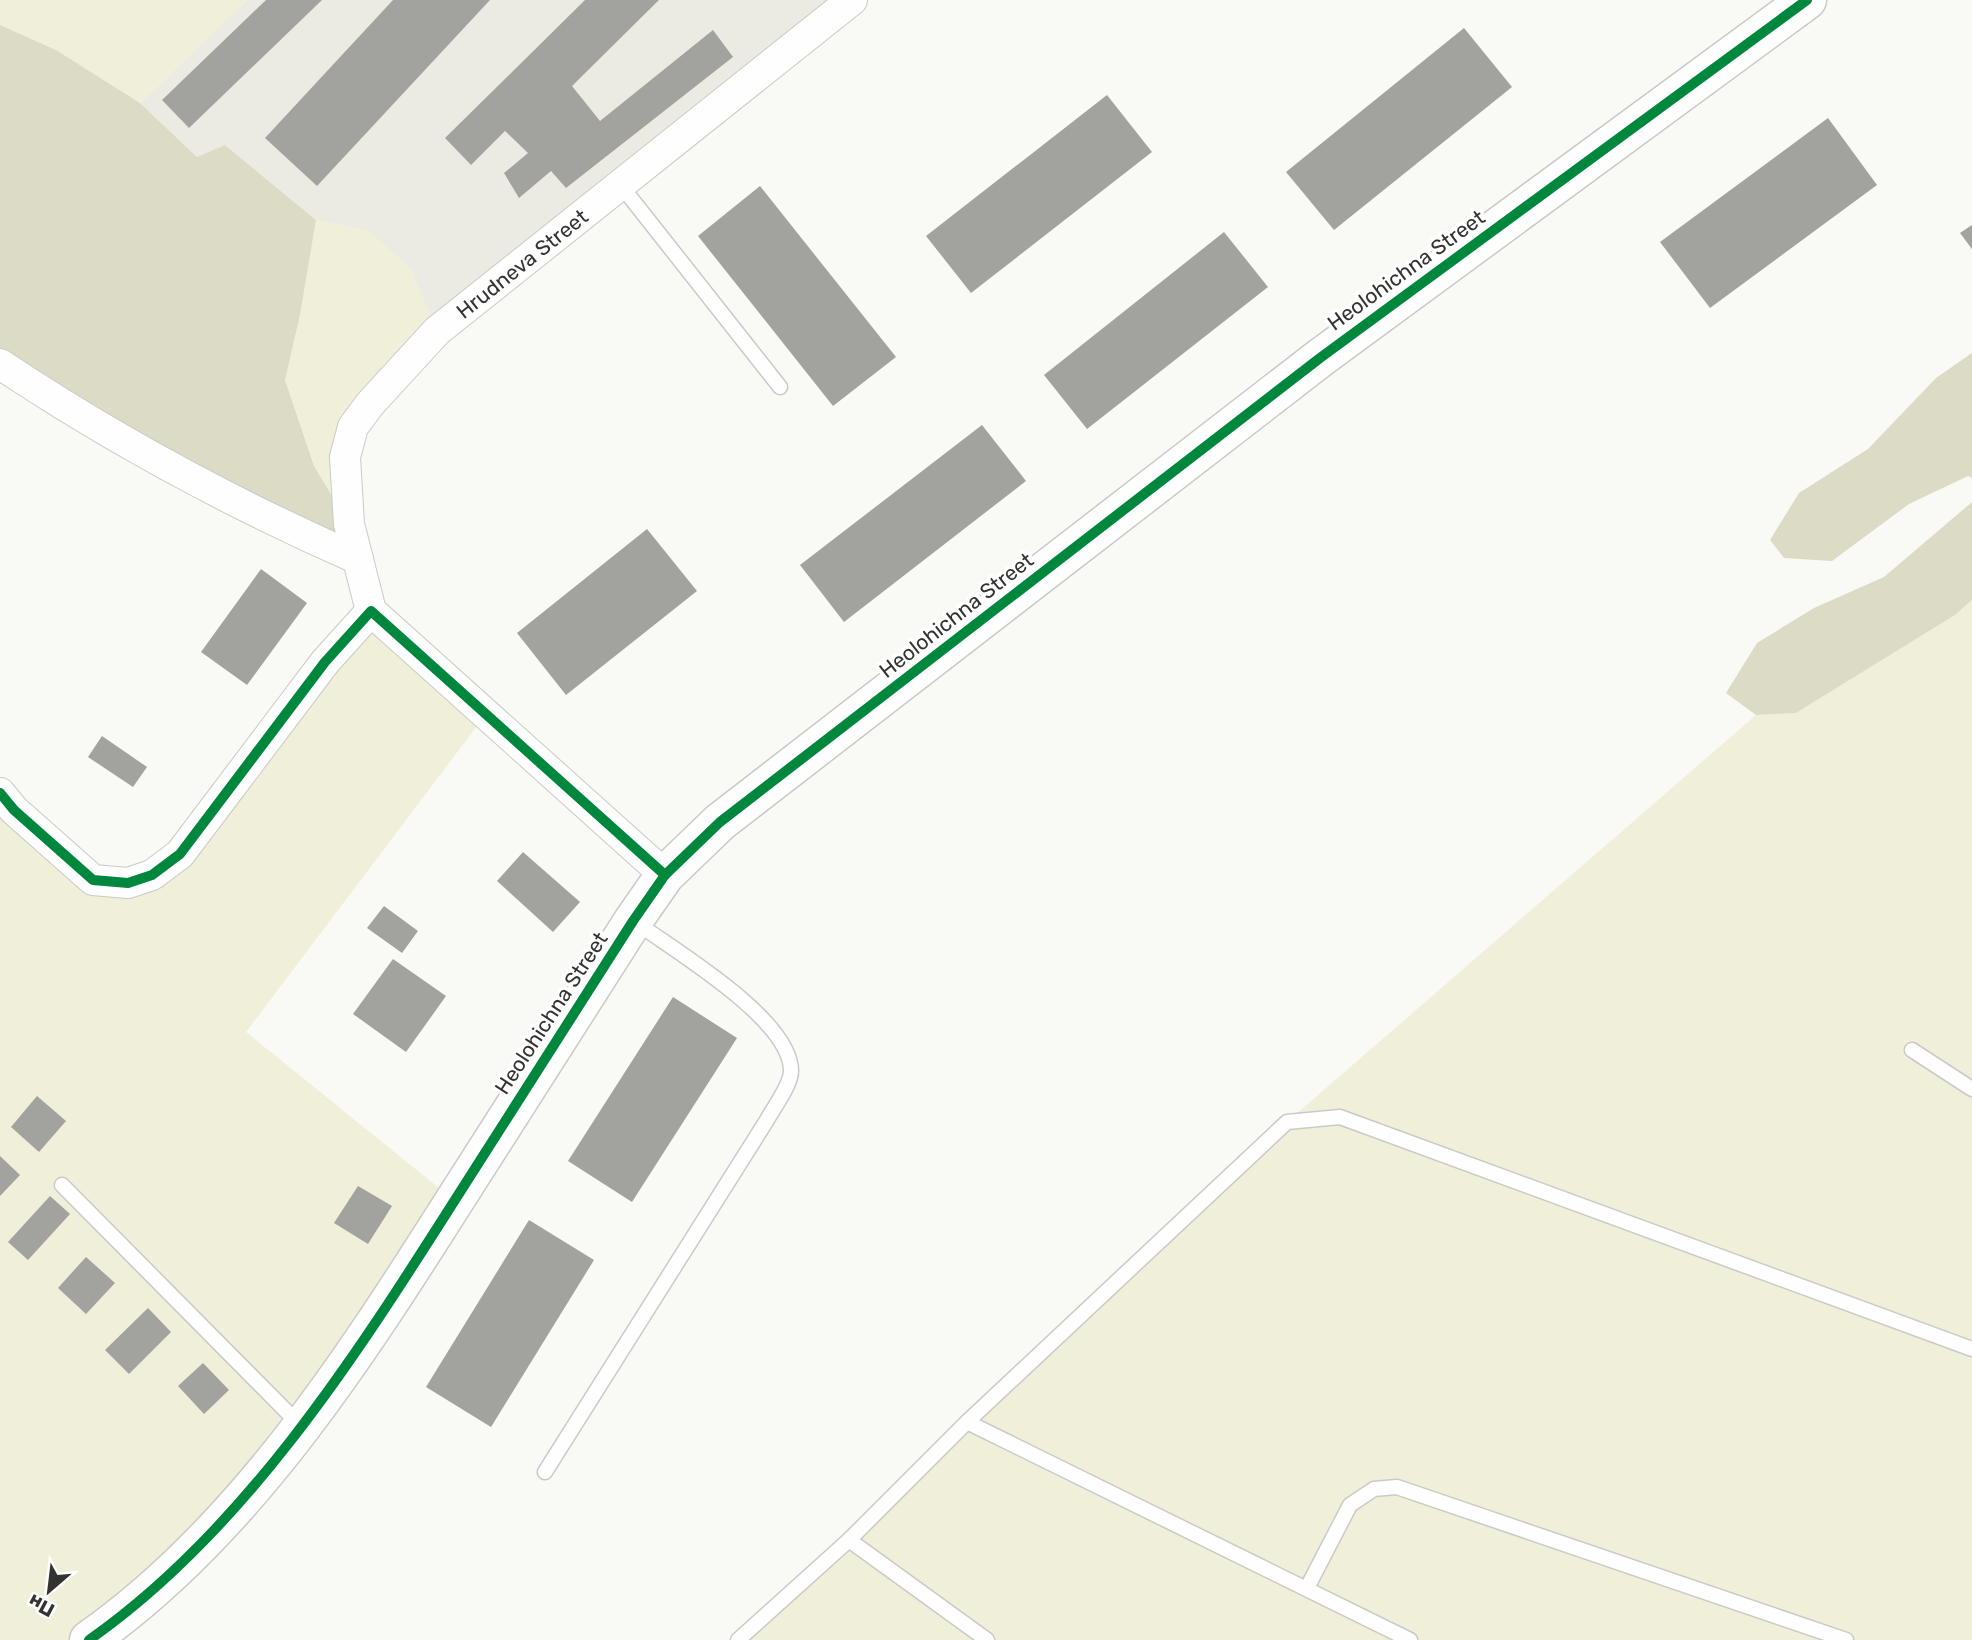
<svg xmlns="http://www.w3.org/2000/svg" width="1972" height="1640" viewBox="0 0 1972 1640" font-family="Rubik,sans-serif">
	<style>
		.built { fill: #ecebe3 }
		.green { fill: #f0efd9 }
		.forest { fill: #dcdbc5 }
		.building { fill: #a2a29f }
		.lines { fill: none; stroke-linecap: round; stroke-linejoin: round }
		.lane-casing { stroke: #cacac7; stroke-width: 17 }
		.street-casing { stroke: #cacac7; stroke-width: 32 }
		.secondary-casing { stroke: #cacac7; stroke-width: 41 }
		.lane { stroke: #fefefe; stroke-width: 14 }
		.street { stroke: #fefefe; stroke-width: 30 }
		.secondary { stroke: #fefefe; stroke-width: 38 }
		.cycleway-casing { stroke: #fff; stroke-width: 15 }
		.cycleway { stroke: #00873e; stroke-width: 10 }
		.labels { text-anchor: middle; dominant-baseline: central; stroke-width: 7; stroke-linejoin: round; paint-order: stroke }
		.street-label { font-size: 21px; fill: #333331; stroke: #fff }
	</style>
	<rect width="100%" height="100%" fill="#f9f9f5"/>
	<path class="built" d="M247 0H852L437 331 371 232 316 220 225 145 197 157 140 103Z"/>
	<g class="green">
		<path d="M0 0H247L140 103 56 50 0 25Z"/>
		<path d="M316 220 371 232 411 269 437 331 353 427 349 524 314 466 285 380 300 315Z"/>
		<path d="M1972 600V1640H738L1287 1122 1756 715 1796 713 1955 615Z"/>
		<path d="M371 611 486 714 246 1032 455 1201 300 1425 89 1640H0V793L93 880 152 875Z"/>
	</g>
	<g class="forest">
		<path d="M0 25 56 50 140 103 197 157 225 145 316 220 300 315 285 380 314 466 349 524 358 559 0 364Z"/>
		<path d="M1972 353V478L1968 476 1909 504 1832 561 1784 558 1770 540 1799 493 1868 449 1936 378Z"/>
		<path d="M1972 502V600L1955 615 1796 713 1756 715 1726 693 1757 643 1814 608 1884 577Z"/>
	</g>
	<g class="building">
		<path d="M266 0H322L189 128 162 100Z"/>
		<path d="M393 0H490L317 186 265 138Z"/>
		<path d="M585 0H659L572 86 600 121 713 30 733 57 566 188 551 171 519 198 504 173 528 153 505 131 471 165 445 138Z"/>
		<path d="M1464 28 1512 87 1334 230 1286 172Z"/>
		<path d="M1107 95 1152 152 971 293 926 236Z"/>
		<path d="M1828 118 1877 185 1710 308 1660 242Z"/>
		<path d="M760 186 896 357 833 406 698 236Z"/>
		<path d="M1972 225V249L1960 233Z"/>
		<path d="M1224 232 1268 287 1087 429 1044 375Z"/>
		<path d="M982 425 1026 481 844 622 800 565Z"/>
		<path d="M647 529 697 591 566 695 517 633Z"/>
		<path d="M261 569 307 603 247 685 201 652Z"/>
		<path d="M102 736 147 767 133 787 88 757Z"/>
		<path d="M523 852 580 902 553 932 497 881Z"/>
		<path d="M384 906 418 931 402 953 367 928Z"/>
		<path d="M393 959 446 996 406 1052 353 1014Z"/>
		<path d="M673 997 737 1038 632 1202 568 1161Z"/>
		<path d="M37 1096 66 1121 39 1152 11 1127Z"/>
		<path d="M0 1156 20 1175 0 1196Z"/>
		<path d="M358 1186 392 1206 368 1244 334 1223Z"/>
		<path d="M50 1196 70 1214 28 1260 8 1242Z"/>
		<path d="M529 1220 594 1260 491 1427 426 1387Z"/>
		<path d="M86 1257 115 1283 86 1314 58 1288Z"/>
		<path d="M148 1308 171 1332 129 1374 105 1350Z"/>
		<path d="M203 1363 229 1390 204 1414 178 1386Z"/>
	</g>
	<g class="lines">
		<g class="lane-casing">
			<g id="lane">
				<path d="M619 183 780 387"/>
				<path d="M1912 1050 1972 1089"/>
				<path d="M62 1185 299 1424"/>
				<path d="M967 1422 1287 1122 1340 1117 1972 1349"/>
				<path d="M545 1472 767 1120C774 1107 791 1085 791 1071 791 1019 675 951 634 921"/>
				<path d="M849 1540 987 1640"/>
				<path d="M1307 1588 1350 1505 1374 1489 1397 1487 1846 1640"/>
				<path d="M738 1640 849 1540 967 1422 1410 1640"/>
			</g>
		</g>
		<g class="street-casing">
			<g id="street">
				<path d="M0 364C114 440 233 504 358 559"/>
				<path id="s1" d="M371 611 349 524 345 457 353 427 370 404 437 331 852 0"/>
				<path d="M0 793 14 810 93 880 128 883 152 875 180 854 325 662 371 611 665 875"/>
			</g>
		</g>
		<g class="secondary-casing">
			<path id="secondary" d="M89 1640C243 1532 354 1359 453 1203 513 1109 573 1015 633 921L665 875 720 822 1320 358 1807 0"/>
		</g>
		<use href="#lane" class="lane"/>
		<use href="#street" class="street"/>
		<use href="#secondary" class="secondary"/>
		<g class="cycleway-casing">
			<g id="cycleway">
				<path d="M0 793 14 810 93 880 128 883 152 875 180 854 325 662 371 611 665 875"/>
				<path d="M89 1640C243 1532 354 1359 453 1203 513 1109 573 1015 633 921L665 875 720 822 1320 358 1807 0"/>
			</g>
		</g>
		<use href="#cycleway" class="cycleway"/>
	</g>
	<g class="labels">
		<g class="street-label">
			<text stroke="none"><textPath href="#s1" startOffset="424">Hrudneva Street</textPath></text>
			<text transform="translate(1406 270) rotate(-36)">Heolohichna Street</text>
			<text transform="translate(956 615) rotate(-38)">Heolohichna Street</text>
			<text transform="translate(551 1013) rotate(-57)">Heolohichna Street</text>
		</g>
	</g>
	<g transform="translate(49 1591) rotate(208)" stroke="#ffffff" stroke-width="5" paint-order="stroke">
	<path d="M0-5L12 26L0 18L-12 26Z" fill="#333331"/>
	<text y="-10" font-size="19" font-weight="bold" text-anchor="middle" fill="#333331">Пн</text>
	</g>
</svg>
